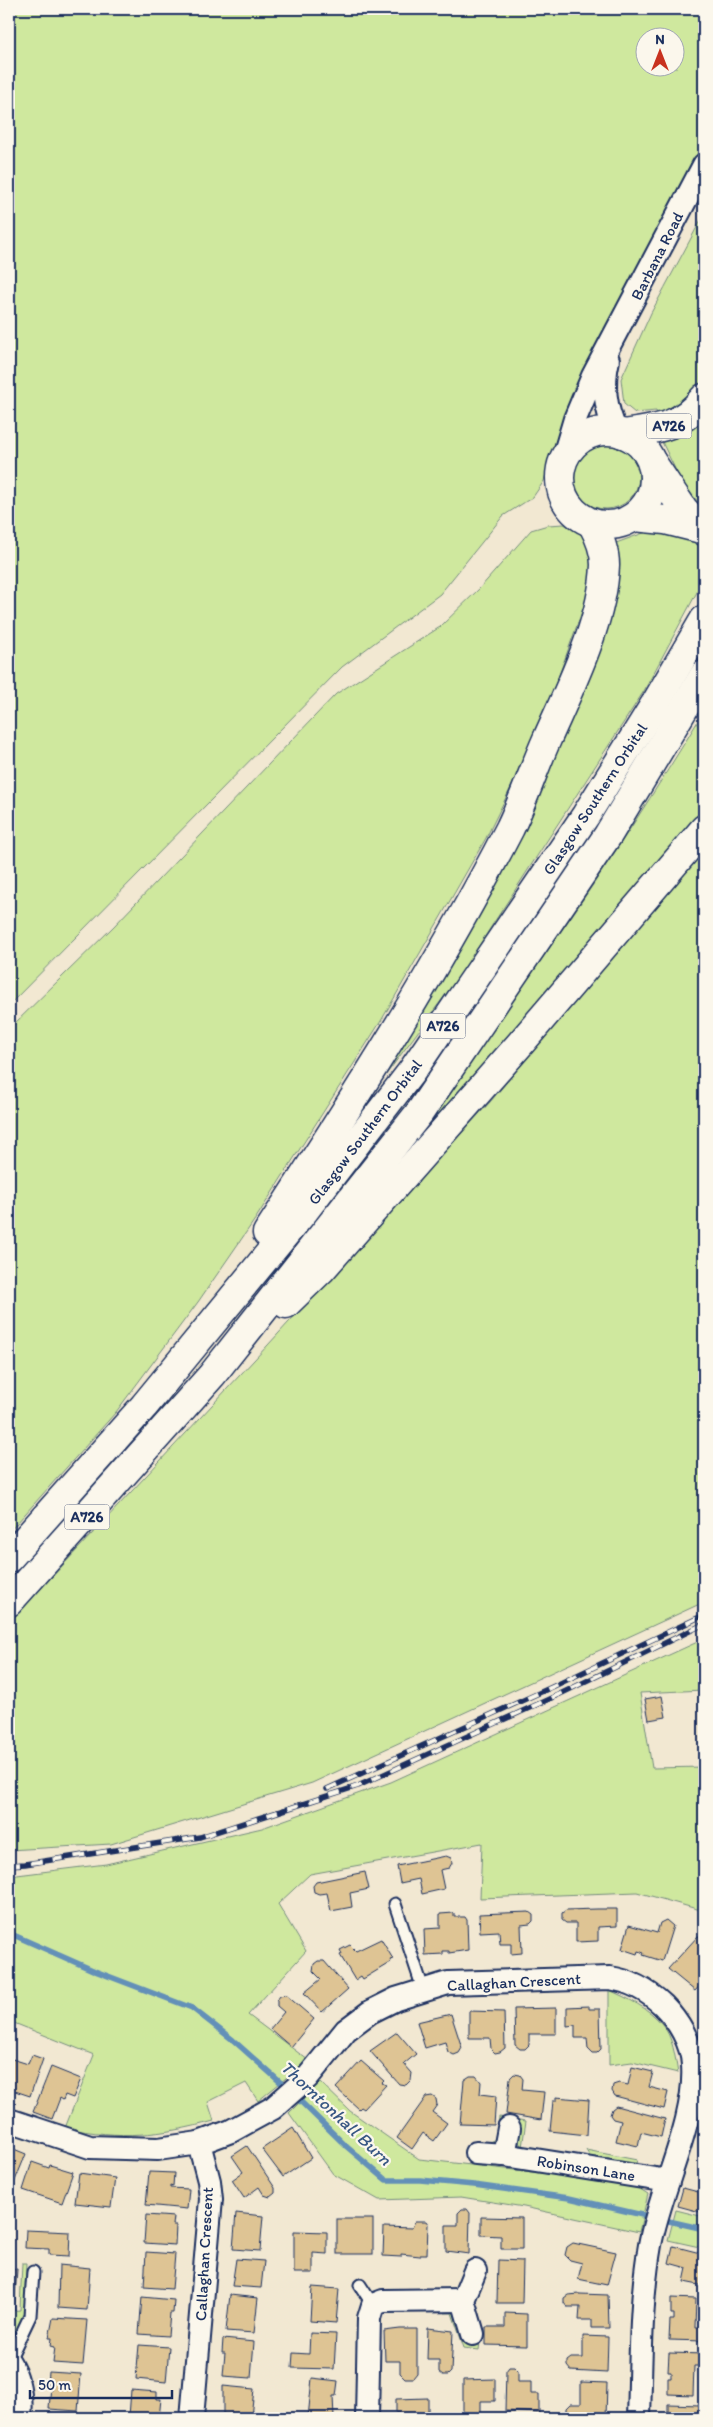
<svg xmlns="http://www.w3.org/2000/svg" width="713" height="2427" viewBox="0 0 713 2427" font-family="Itim,sans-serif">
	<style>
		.green { fill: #cfe89e; stroke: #758c7e; fill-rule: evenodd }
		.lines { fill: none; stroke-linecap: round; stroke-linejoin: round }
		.stream { stroke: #6390b8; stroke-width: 5.5 }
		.building { fill: #dec494; stroke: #1b2f5e }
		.lane-casing { stroke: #1b2f5e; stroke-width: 15 }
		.street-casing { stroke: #1b2f5e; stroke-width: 26 }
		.secondary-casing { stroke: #1b2f5e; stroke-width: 31 }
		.highway-casing { stroke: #1b2f5e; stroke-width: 31 }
		.lane { stroke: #fbf7ec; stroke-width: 11 }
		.street { stroke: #fbf7ec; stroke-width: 22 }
		.secondary { stroke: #fbf7ec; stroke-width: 28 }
		.highway { stroke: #fbf7ec; stroke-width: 28 }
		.rail-casing { stroke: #1b2f5e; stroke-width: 5.5 }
		.rail { stroke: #fbf7ec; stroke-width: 4; stroke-dasharray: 11; stroke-linecap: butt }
		.labels { text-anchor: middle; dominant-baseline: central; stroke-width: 4.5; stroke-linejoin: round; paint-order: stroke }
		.shield { fill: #fbf7ec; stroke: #5e6b89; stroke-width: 1 }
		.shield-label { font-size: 15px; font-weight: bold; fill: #1b2f5e }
		.street-label { font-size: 16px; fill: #1b2f5e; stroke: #fbf7ec }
		.water-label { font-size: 18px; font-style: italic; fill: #395884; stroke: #fbf7ec }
	</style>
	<rect width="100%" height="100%" fill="#f2e8d2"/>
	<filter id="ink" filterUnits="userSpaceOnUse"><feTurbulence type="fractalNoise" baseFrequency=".02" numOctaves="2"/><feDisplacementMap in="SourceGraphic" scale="10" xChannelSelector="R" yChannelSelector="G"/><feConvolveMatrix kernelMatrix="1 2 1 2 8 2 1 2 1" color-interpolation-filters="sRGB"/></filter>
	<g filter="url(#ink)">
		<g class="green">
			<path d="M9 9H704V146L594 353 550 459 544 481 533 497 503 516 440 594 342 667 9 1005ZM646 38H676V68H646Z"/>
			<path d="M704 214V382L694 398 658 417 656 411 635 413 624 404 621 379 651 313Z"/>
			<path d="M704 414V509L682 483 661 440Z"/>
			<circle cx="606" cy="476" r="33"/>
			<path d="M564 524 587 537 593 545 589 592 558 678 520 769 486 838 381 1021 256 1218 198 1302 116 1412 9 1532V1029L114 926 336 694 440 627 480 588 531 530 548 525Z"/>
			<path d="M649 531 681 534 704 547V579L644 691 458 978 347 1127 454 945 616 567V543Z"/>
			<path d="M704 711V816L573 971 395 1165C502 1016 610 868 704 711Z"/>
			<path d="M704 848V1602L312 1783 111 1844 9 1850V1623L268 1345 490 1102Z"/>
			<path d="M704 1639V1690L640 1693 652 1768 704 1767V1911L637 1892 480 1898 482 1843 310 1874 278 1904 306 1951 248 2015 308 2060 258 2101 246 2083 208 2102 214 2121C158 2136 122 2139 65 2128L94 2055 9 2021V1876L106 1864 262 1828 391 1782Z"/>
			<path d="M609 1990C627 1998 649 2008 662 2024 673 2037 675 2057 678 2073L632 2062 609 2065Z"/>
			<path d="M320 2082 350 2111 419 2159 609 2181 640 2189 648 2194 639 2232 524 2207 461 2197 379 2200 333 2174 289 2113Z"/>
			<path d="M499 2117 526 2121 522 2147 519 2142V2125L502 2134 492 2147 484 2144 496 2139Z"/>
			<path d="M586 2150 637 2160 635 2166 608 2159 590 2157Z"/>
			<path d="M676 2210 704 2217V2248L668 2240Z"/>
			<path d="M22 2263H26L24 2317 9 2340V2311L20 2310Z"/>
			<path d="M445 2308 453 2310 481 2334 479 2350 464 2348 452 2313H445Z"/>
		</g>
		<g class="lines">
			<g class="stream">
				<path d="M9 1933 95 1971 192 2008 233 2040 288 2089"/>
				<path d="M294 2095 347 2147 386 2180H420L474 2185 569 2198 651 2217"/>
				<path d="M660 2219 704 2229"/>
			</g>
		</g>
		<g class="building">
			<path d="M662 1696 666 1717 649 1720 645 1699Z"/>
			<path d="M446 1856 451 1858 452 1863 449 1868 440 1870 444 1889 422 1894 419 1879 400 1883 397 1866Z"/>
			<path d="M365 1872 369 1889 350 1893 352 1907 331 1911 327 1893 319 1894 314 1892 313 1886 316 1882Z"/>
			<path d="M597 1909H617V1926L598 1927V1941L576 1942V1923H566L562 1920V1913L566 1910Z"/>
			<path d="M529 1912 533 1915V1921L530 1924 521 1925 522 1953 511 1954V1944H500L499 1931 480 1932 479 1914Z"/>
			<path d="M454 1913V1917H465L467 1920 468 1950 449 1953V1951H443V1954L425 1955 424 1929 440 1928V1914Z"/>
			<path d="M666 1920 673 1926 662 1961 643 1955 644 1953 638 1951 637 1954 622 1949 629 1925 657 1933 660 1923Z"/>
			<path d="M698 1936 704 1937V1981L695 1991 668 1969Z"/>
			<path d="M381 1939 393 1959 390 1960 391 1962 363 1979 361 1976 355 1980 340 1955 342 1954 340 1950 350 1945 356 1951Z"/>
			<path d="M318 1961H324L348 1989 322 2012 304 1993 321 1979 313 1971 314 1964Z"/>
			<path d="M286 1995 314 2019 291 2047 270 2029 284 2012 277 2006V2000L280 1996Z"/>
			<path d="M589 2006V2009H600L601 2049 597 2053H592L588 2049 587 2038H575V2025L567 2026V2007Z"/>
			<path d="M556 2008V2034H529V2045L525 2049H520L515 2045 514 2009Z"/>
			<path d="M469 2011 504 2012 505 2048 500 2052 495 2053 491 2049 490 2038H469Z"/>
			<path d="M451 2014 462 2048 459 2053 454 2055 448 2052 445 2042 425 2048 417 2022Z"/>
			<path d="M397 2032 416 2054 404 2064 412 2073 411 2080 406 2085 399 2084 370 2051Z"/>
			<path d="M32 2055 43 2059 30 2096 9 2089V2058L28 2064Z"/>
			<path d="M361 2061 384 2081 382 2083 386 2085 364 2109 361 2107 359 2109 336 2088Z"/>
			<path d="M51 2067 81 2079 73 2098 65 2095 63 2100 60 2098 52 2119 33 2112Z"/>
			<path d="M632 2067 653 2072 649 2087 668 2092 664 2109 615 2096 612 2091 613 2085 619 2083 628 2085Z"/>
			<path d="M514 2074 520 2075 523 2079 522 2090 544 2092 541 2120 506 2114 510 2078Z"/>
			<path d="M470 2076H476L481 2082 480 2094 496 2096 494 2125 460 2124 464 2080Z"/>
			<path d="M432 2096 436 2099 437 2105 432 2112 447 2123 434 2141 423 2133 412 2149 397 2138 426 2097Z"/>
			<path d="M556 2097 589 2100 587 2135 550 2131 553 2101H556Z"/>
			<path d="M616 2106 665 2119 661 2137 641 2132 638 2146 616 2141 621 2121 613 2119 610 2115 612 2109Z"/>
			<path d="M293 2128 311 2158 283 2177 262 2149Z"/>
			<path d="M247 2146 275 2188V2193L270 2197 264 2195 259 2187 244 2198 232 2180 243 2172 232 2156Z"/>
			<path d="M9 2147 26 2154 14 2183 9 2181Z"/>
			<path d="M32 2162 49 2168 50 2165 73 2172 62 2203 23 2190Z"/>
			<path d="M149 2172 174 2173 173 2186 170 2185V2188L189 2189 187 2209 146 2205Z"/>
			<path d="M79 2173 115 2178 111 2207 75 2203Z"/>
			<path d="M704 2185V2213L678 2206 683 2188 702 2193Z"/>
			<path d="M462 2209H467L470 2213 469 2254 446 2251V2225H458V2213Z"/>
			<path d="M236 2213 263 2216 260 2251 233 2249Z"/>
			<path d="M146 2215 174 2217 173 2225H176L175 2245 144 2243Z"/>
			<path d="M481 2217 522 2218V2249H501V2236L481 2235Z"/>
			<rect x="337" y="2219" width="36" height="35"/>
			<path d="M415 2221H426L428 2224 427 2254H420V2256L401 2254V2257L383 2256 384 2227 412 2228Z"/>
			<path d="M26 2230 70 2232 69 2256 49 2255V2249L25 2248Z"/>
			<path d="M294 2231 327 2232V2254L313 2253V2273H294Z"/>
			<path d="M573 2243 616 2252 607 2285 578 2279 582 2263 570 2260 565 2255 567 2247Z"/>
			<path d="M673 2246 704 2254V2286L684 2282 687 2268 669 2263Z"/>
			<path d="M146 2252 175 2254 172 2289 144 2287Z"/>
			<path d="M236 2259 264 2261 261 2288 232 2286Z"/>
			<path d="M498 2260 523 2261 522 2303H497Z"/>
			<path d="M59 2265 90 2268 87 2310 58 2308Z"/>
			<path d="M9 2269H17L14 2310 9 2309Z"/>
			<path d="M312 2287 339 2289 336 2323 310 2321Z"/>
			<path d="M580 2294 608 2295 609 2328H592V2320H579L580 2307H567L564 2303V2298L568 2295Z"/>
			<path d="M230 2295 258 2298 254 2333 226 2331Z"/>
			<path d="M142 2297 174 2300 173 2313H170L168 2336 139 2334Z"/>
			<path d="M671 2298 696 2299 695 2327H704V2341L669 2340 670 2320H674V2314H671Z"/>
			<path d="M505 2313 527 2314V2346L486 2345V2327H505Z"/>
			<path d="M53 2318 87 2320 83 2365 53 2363 55 2347 51 2346 52 2338H49Z"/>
			<path d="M428 2328 453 2331 451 2372 448 2375H443L439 2372V2360H427Z"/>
			<path d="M400 2329H417V2373L413 2378H405L400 2373V2361H385L384 2331Z"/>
			<path d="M310 2333 336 2334 334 2369 292 2368 293 2353 309 2354Z"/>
			<path d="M583 2336 608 2337 607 2373 571 2371 567 2366V2361L571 2358H583Z"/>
			<path d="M223 2339 254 2342 251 2378 223 2376 225 2353H222Z"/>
			<path d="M139 2345 169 2347 166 2382 136 2379Z"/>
			<path d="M669 2353 704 2354V2366H694L693 2395 668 2394V2378H671V2372H668Z"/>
			<path d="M509 2367H514L518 2371V2382H531V2394H539V2413L505 2411 506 2371Z"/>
			<path d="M49 2372 81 2374 78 2411 49 2409 51 2386 48 2385Z"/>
			<path d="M312 2378 338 2381 336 2396H333L334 2418H308Z"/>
			<path d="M495 2379V2401H481V2418H463V2380Z"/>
			<path d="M581 2382 607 2383 606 2418 570 2417 566 2412V2408L570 2404H581Z"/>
			<path d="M223 2386 254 2389 251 2417 223 2414Z"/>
			<path d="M131 2390 157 2392V2399H161L159 2418 129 2417Z"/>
			<path d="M428 2398V2418H399V2413H396V2399Z"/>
			<path d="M668 2404 699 2405 698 2418H668Z"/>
		</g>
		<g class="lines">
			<g class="lane-casing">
				<g id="lane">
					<path d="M395 1904 423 1989"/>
					<path d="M360 2285 373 2305"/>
					<path d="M9 2360 30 2316 33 2272"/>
				</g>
			</g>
			<g class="street-casing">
				<g id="street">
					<path d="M608 360C602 385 605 408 616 431"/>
					<path d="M564 456 575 419 593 376 704 165"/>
					<path d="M9 2120 90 2147 158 2149 199 2143"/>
					<path d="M476 2153 504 2155 668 2181"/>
					<path d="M504 2155 509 2128"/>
					<path d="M473 2334 463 2300 475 2271"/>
					<path d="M9 2362C20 2380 22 2398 20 2418"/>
					<path d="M192 2418 211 2199 209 2181 199 2143 231 2131 273 2108 307 2078 346 2030 370 2012 396 1999 448 1983 610 1978C631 1981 648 1991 663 2005 678 2020 692 2043 693 2065 697 2120 660 2189 650 2245 640 2302 641 2360 639 2418"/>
					<path d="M367 2418 369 2318 373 2305 383 2301 463 2300"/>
				</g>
			</g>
			<g class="secondary-casing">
				<g id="secondary">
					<circle cx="607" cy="478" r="47"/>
					<path d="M652 462 684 510 704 531"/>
					<path d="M634 517 665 520 701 529"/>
				</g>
			</g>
			<g class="highway-casing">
				<g id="highway">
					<path d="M623 434C658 429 681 427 704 398"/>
					<path d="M267 1233C353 1101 438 968 510 828 524 799 534 768 547 739 570 687 603 622 605 565 605 550 599 536 592 523"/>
					<path d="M286 1304 321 1270 520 1044 704 829"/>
					<path d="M9 1558 144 1406 305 1210 412 1071 586 815 655 704 704 620"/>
					<path d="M9 1602 212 1375 420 1112 608 835 704 675"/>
				</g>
			</g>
			<use href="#lane" class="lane"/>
			<use href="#street" class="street"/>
			<use href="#secondary" class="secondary"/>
			<use href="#highway" class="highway"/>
			<g class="rail-casing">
				<g id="rail">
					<path d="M327 1789 552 1687 704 1615"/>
					<path d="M9 1865 25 1864 200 1837 358 1786 560 1694 704 1624"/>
				</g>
			</g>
			<use href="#rail" class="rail"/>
		</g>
	</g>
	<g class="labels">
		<g class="shield">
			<rect x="646.5" y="413.5" width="45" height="25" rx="4"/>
			<rect x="420.5" y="1013.5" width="45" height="25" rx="4"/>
			<rect x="64.5" y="1504.5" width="45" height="25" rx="4"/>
		</g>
		<g class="shield-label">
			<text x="669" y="426">A726</text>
			<text x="443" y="1026">A726</text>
			<text x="87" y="1517">A726</text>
		</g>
		<g class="street-label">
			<text transform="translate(657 256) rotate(-63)">Barbana Road</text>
			<text transform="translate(595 799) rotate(-57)">Glasgow Southern Orbital</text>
			<text transform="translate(365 1132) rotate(-53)">Glasgow Southern Orbital</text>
			<text transform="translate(514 1982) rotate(-3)">Callaghan Crescent</text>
			<text transform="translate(586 2168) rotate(9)">Robinson Lane</text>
			<text transform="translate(204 2254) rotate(-87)">Callaghan Crescent</text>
		</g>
		<g class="water-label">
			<text transform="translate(336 2113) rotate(43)">Thorntonhall Burn</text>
		</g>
	</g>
	<rect width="713" height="2427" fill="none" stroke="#fbf7ec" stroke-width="30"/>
	<rect x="15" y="15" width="683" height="2397" fill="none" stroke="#1b2f5e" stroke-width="2" filter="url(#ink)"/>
	<g transform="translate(660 52)"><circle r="24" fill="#fbf7ec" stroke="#a1a7b3"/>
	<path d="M0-4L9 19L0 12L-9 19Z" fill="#c8321e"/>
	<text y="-8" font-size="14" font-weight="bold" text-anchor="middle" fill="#1b2f5e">N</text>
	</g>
	<path d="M30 2390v8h142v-8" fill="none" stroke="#1b2f5e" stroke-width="2.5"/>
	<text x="38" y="2390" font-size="15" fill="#1b2f5e" stroke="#fbf7ec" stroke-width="4" paint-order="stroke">50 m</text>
</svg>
